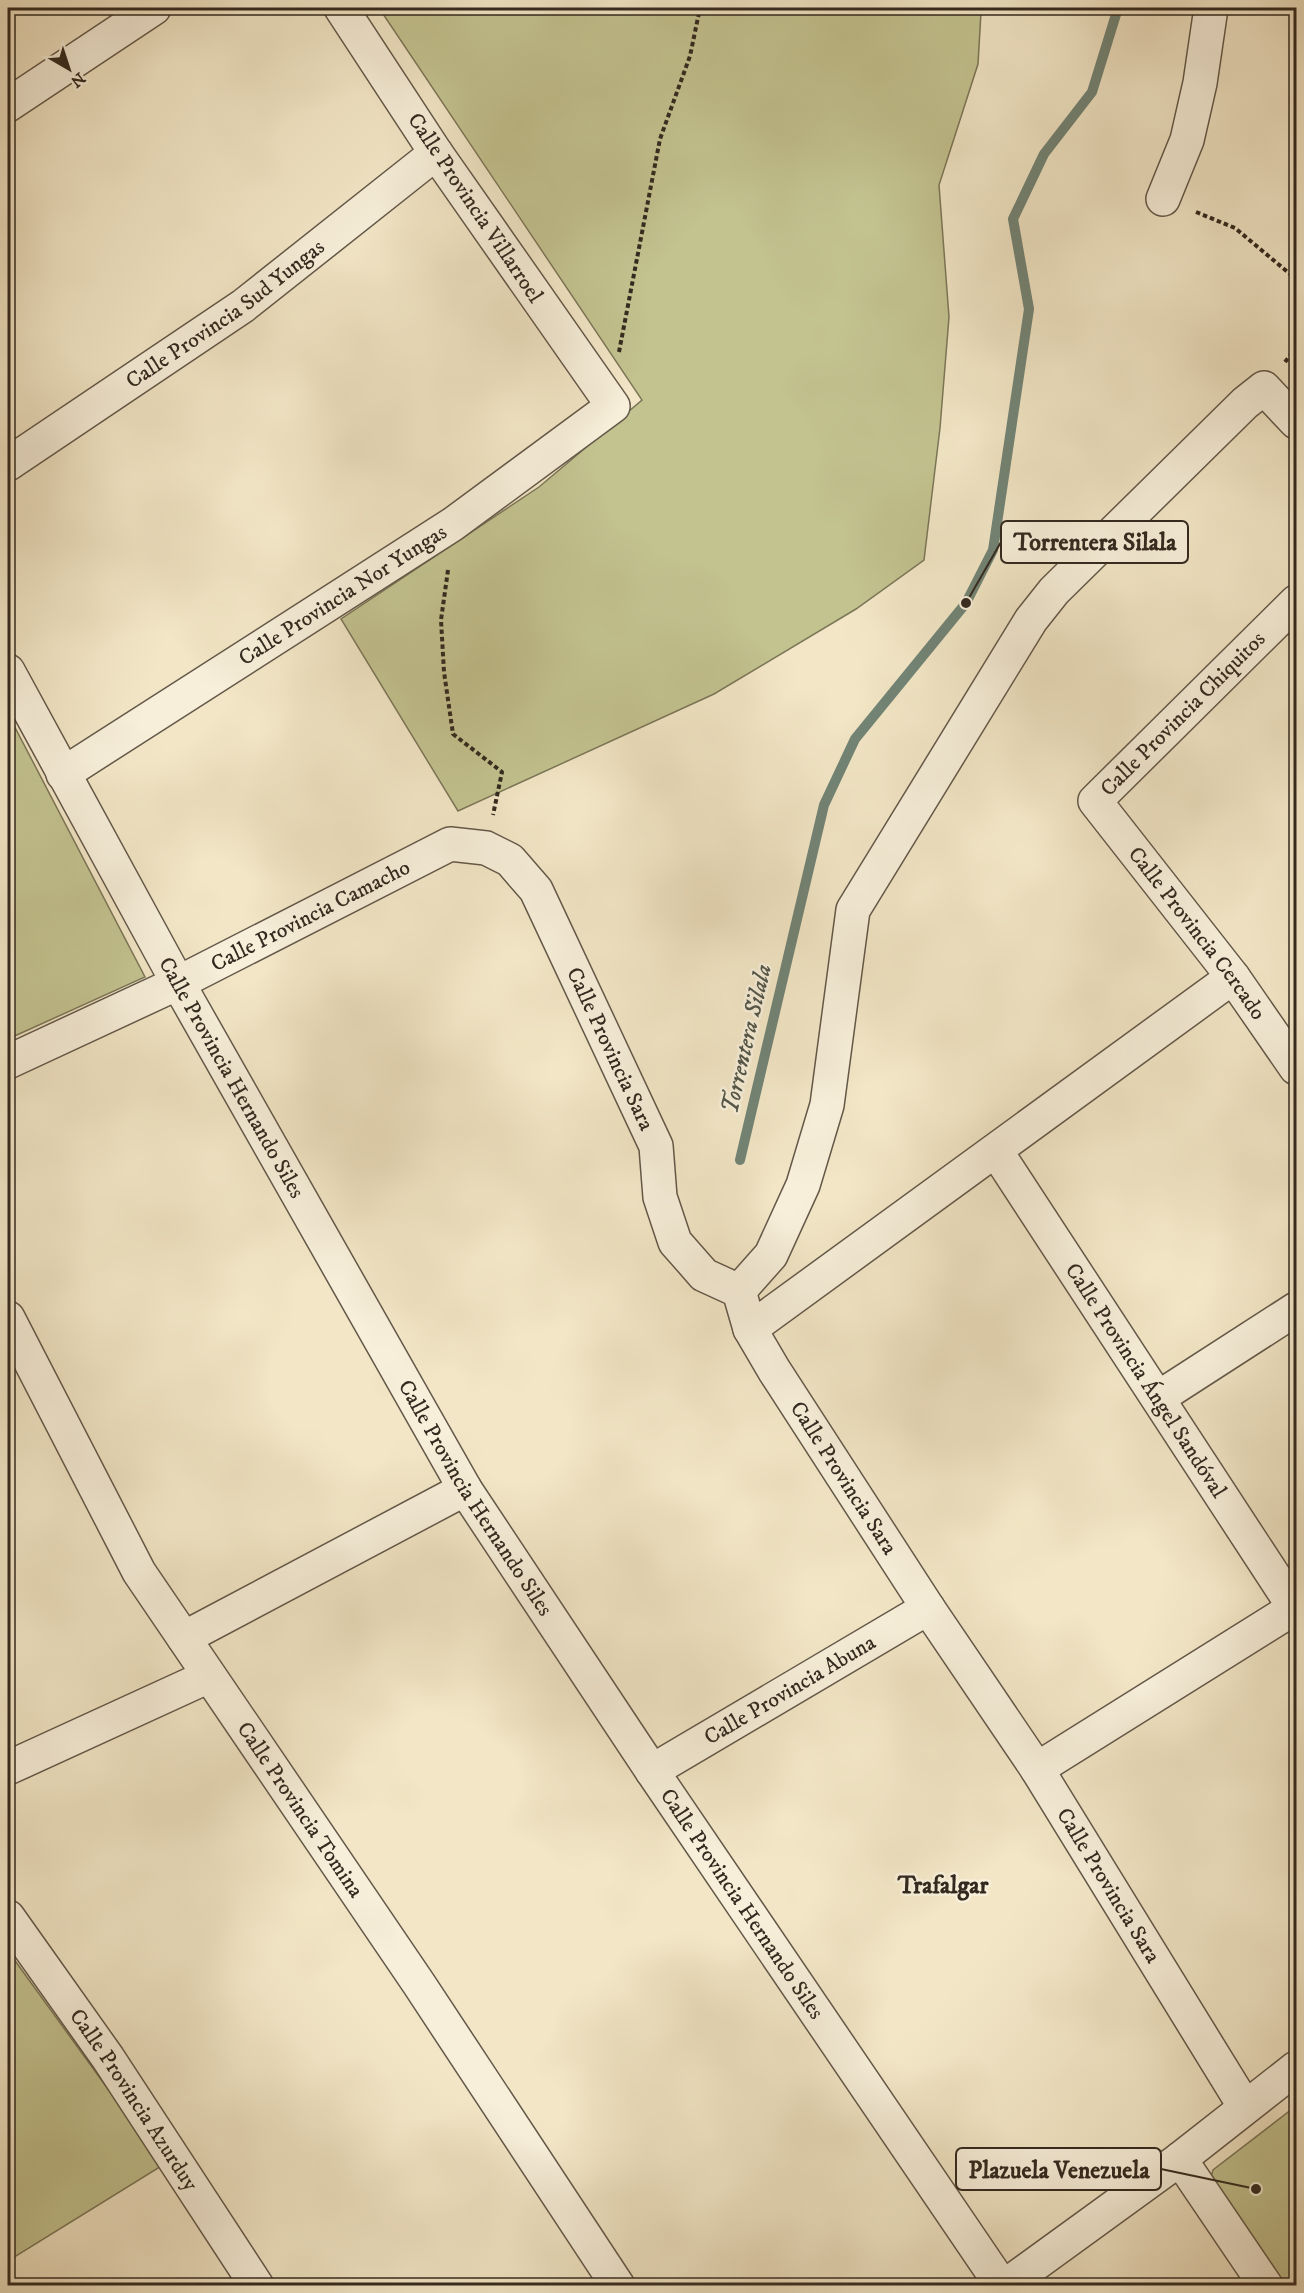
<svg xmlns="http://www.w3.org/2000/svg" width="1304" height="2293" viewBox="0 0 1304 2293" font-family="'IM FELL DW Pica',serif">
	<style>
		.green { fill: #c3c390; stroke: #7b7658; stroke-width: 1.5 }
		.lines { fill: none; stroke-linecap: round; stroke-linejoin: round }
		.stream { stroke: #728476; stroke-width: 10 }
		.minor-casing { stroke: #635849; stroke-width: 36 }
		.path { stroke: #33291f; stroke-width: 4; stroke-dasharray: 4.5 3; stroke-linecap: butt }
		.minor { stroke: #f7efda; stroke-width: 33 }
		.labels { text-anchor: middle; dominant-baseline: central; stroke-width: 5; stroke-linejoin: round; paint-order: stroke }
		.street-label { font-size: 22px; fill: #33291f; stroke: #f7efda }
		.water-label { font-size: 24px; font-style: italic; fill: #52564a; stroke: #f7efda }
		.neighbourhood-label { font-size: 24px; font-weight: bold; fill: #33291f; stroke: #f7efda }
		.leader { fill: none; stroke: #33291f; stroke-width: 2 }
		.callout-dot { fill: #33291f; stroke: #f7efda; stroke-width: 2 }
		.callout { fill: #f7efda; stroke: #33291f; stroke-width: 2 }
		.callout-label { font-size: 24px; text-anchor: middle; font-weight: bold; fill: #33291f }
	</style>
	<rect width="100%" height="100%" fill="#f2e6c6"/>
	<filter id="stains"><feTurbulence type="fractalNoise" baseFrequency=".00333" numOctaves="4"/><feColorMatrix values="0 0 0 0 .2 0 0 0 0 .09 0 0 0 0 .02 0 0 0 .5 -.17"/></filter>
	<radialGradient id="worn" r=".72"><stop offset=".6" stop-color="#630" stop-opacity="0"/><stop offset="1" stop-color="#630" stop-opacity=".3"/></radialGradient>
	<g class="green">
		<path d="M379 8H977L981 12 978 64 939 185 949 317 940 428 924 560 856 609 714 694 458 811 341 619 539 487 642 400Z"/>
		<path d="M8 714 145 977 8 1039Z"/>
		<path d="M8 1951 163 2165 8 2261Z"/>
		<path d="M1296 2106V2285H1281L1210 2181 1213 2170Z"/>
	</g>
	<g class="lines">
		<path class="stream" d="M740 1160 824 805 855 739 966 603 993 550 1029 309 1013 219 1044 154 1092 92 1118 8"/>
		<g class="minor-casing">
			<g id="minor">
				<path d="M8 105 154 8"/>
				<path d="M1163 199 1187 140 1200 83 1211 8"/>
				<path id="s1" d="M8 464 243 306 436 153"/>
				<path id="s2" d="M1296 602 1095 801 1233 977 1296 1068"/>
				<path id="s3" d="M8 671 178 983 465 1489 652 1771 1002 2286"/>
				<path id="s4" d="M63 774 453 524 613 406 436 153 341 8"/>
				<path id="s5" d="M8 1062 178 983 450 844 486 848 510 860 536 890 656 1146 660 1197 675 1242 704 1275 739 1291 750 1329 774 1370 928 1608 1037 1769 1245 2107"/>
				<path id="s6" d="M996 1151 1296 1610"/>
				<path d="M739 1291 771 1255 803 1185 827 1105 853 910 1031 620 1054 591 1245 403 1264 388 1296 422"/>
				<path id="s7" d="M8 1318 139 1572 419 1984 618 2286"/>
				<path d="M750 1329 1233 977"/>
				<path d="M1158 1398 1296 1309"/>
				<path d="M184 1638 465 1489"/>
				<path d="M8 1768 209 1676"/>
				<path d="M1037 1769 1296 1607"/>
				<path id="s8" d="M652 1771 928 1608"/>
				<path id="s9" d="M8 1917 108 2058 257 2286"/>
				<path d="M1180 2159 1266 2286"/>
				<path d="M1005 2286 1180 2159 1296 2068"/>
			</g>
		</g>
		<g class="path">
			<path d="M1196 212 1235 228 1296 279"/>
			<path d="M619 352 660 139 690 56 700 8"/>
			<path d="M1285 362 1296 348"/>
			<path d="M448 570 441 620 444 672 453 734 502 772 493 815"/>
		</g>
		<use href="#minor" class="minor"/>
	</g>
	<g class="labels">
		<g class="street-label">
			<text transform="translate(475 208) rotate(56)">Calle Provincia Villarroel</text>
			<text stroke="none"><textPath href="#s1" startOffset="264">Calle Provincia Sud Yungas</textPath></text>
			<text stroke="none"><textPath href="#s4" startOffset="332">Calle Provincia Nor Yungas</textPath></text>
			<text transform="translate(1183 714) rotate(-45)">Calle Provincia Chiquitos</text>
			<text stroke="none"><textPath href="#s5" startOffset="336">Calle Provincia Camacho</textPath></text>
			<text stroke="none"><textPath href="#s2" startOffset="450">Calle Provincia Cercado</textPath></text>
			<text stroke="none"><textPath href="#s5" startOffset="771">Calle Provincia Sara</textPath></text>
			<text stroke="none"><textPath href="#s3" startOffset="464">Calle Provincia Hernando Siles</textPath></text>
			<text stroke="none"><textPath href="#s6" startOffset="274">Calle Provincia Ángel Sandóval</textPath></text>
			<text stroke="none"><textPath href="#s5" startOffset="1275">Calle Provincia Sara</textPath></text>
			<text stroke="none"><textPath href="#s3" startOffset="950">Calle Provincia Hernando Siles</textPath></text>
			<text stroke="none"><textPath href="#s8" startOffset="160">Calle Provincia Abuna</textPath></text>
			<text stroke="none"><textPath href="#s7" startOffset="573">Calle Provincia Tomina</textPath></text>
			<text stroke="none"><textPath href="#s5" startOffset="1761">Calle Provincia Sara</textPath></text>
			<text stroke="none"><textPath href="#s3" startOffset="1436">Calle Provincia Hernando Siles</textPath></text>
			<text stroke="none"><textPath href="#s9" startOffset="222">Calle Provincia Azurduy</textPath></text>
		</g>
		<g class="water-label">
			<text transform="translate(747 1039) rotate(-77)">Torrentera Silala</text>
		</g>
		<g class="neighbourhood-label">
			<text x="943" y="1886">Trafalgar</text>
		</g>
	</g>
	<path class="leader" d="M966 603L1001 542M1256 2189L1161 2169"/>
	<g class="callout-dot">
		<circle cx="966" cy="603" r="6"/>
		<circle cx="1256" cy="2189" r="6"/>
	</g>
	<g class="callout">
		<rect x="1001" y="521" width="187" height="42" rx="6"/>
		<rect x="956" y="2148" width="205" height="42" rx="6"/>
	</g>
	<g class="callout-label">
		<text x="1095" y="550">Torrentera Silala</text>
		<text x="1059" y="2178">Plazuela Venezuela</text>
	</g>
	<rect width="1304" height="2293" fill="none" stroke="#f2e6c6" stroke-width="30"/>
	<rect x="9" y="9" width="1286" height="2275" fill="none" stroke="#33291f" stroke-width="3"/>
	<rect x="15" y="15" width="1274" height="2263" fill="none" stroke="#33291f" stroke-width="1.5"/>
	<g transform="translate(69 69) rotate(141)" stroke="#f7efda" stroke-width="4.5" paint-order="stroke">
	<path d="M0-4.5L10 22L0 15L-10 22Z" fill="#33291f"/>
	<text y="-9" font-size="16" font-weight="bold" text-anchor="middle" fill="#33291f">N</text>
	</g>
	<rect width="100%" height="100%" filter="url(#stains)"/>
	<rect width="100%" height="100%" fill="url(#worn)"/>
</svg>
